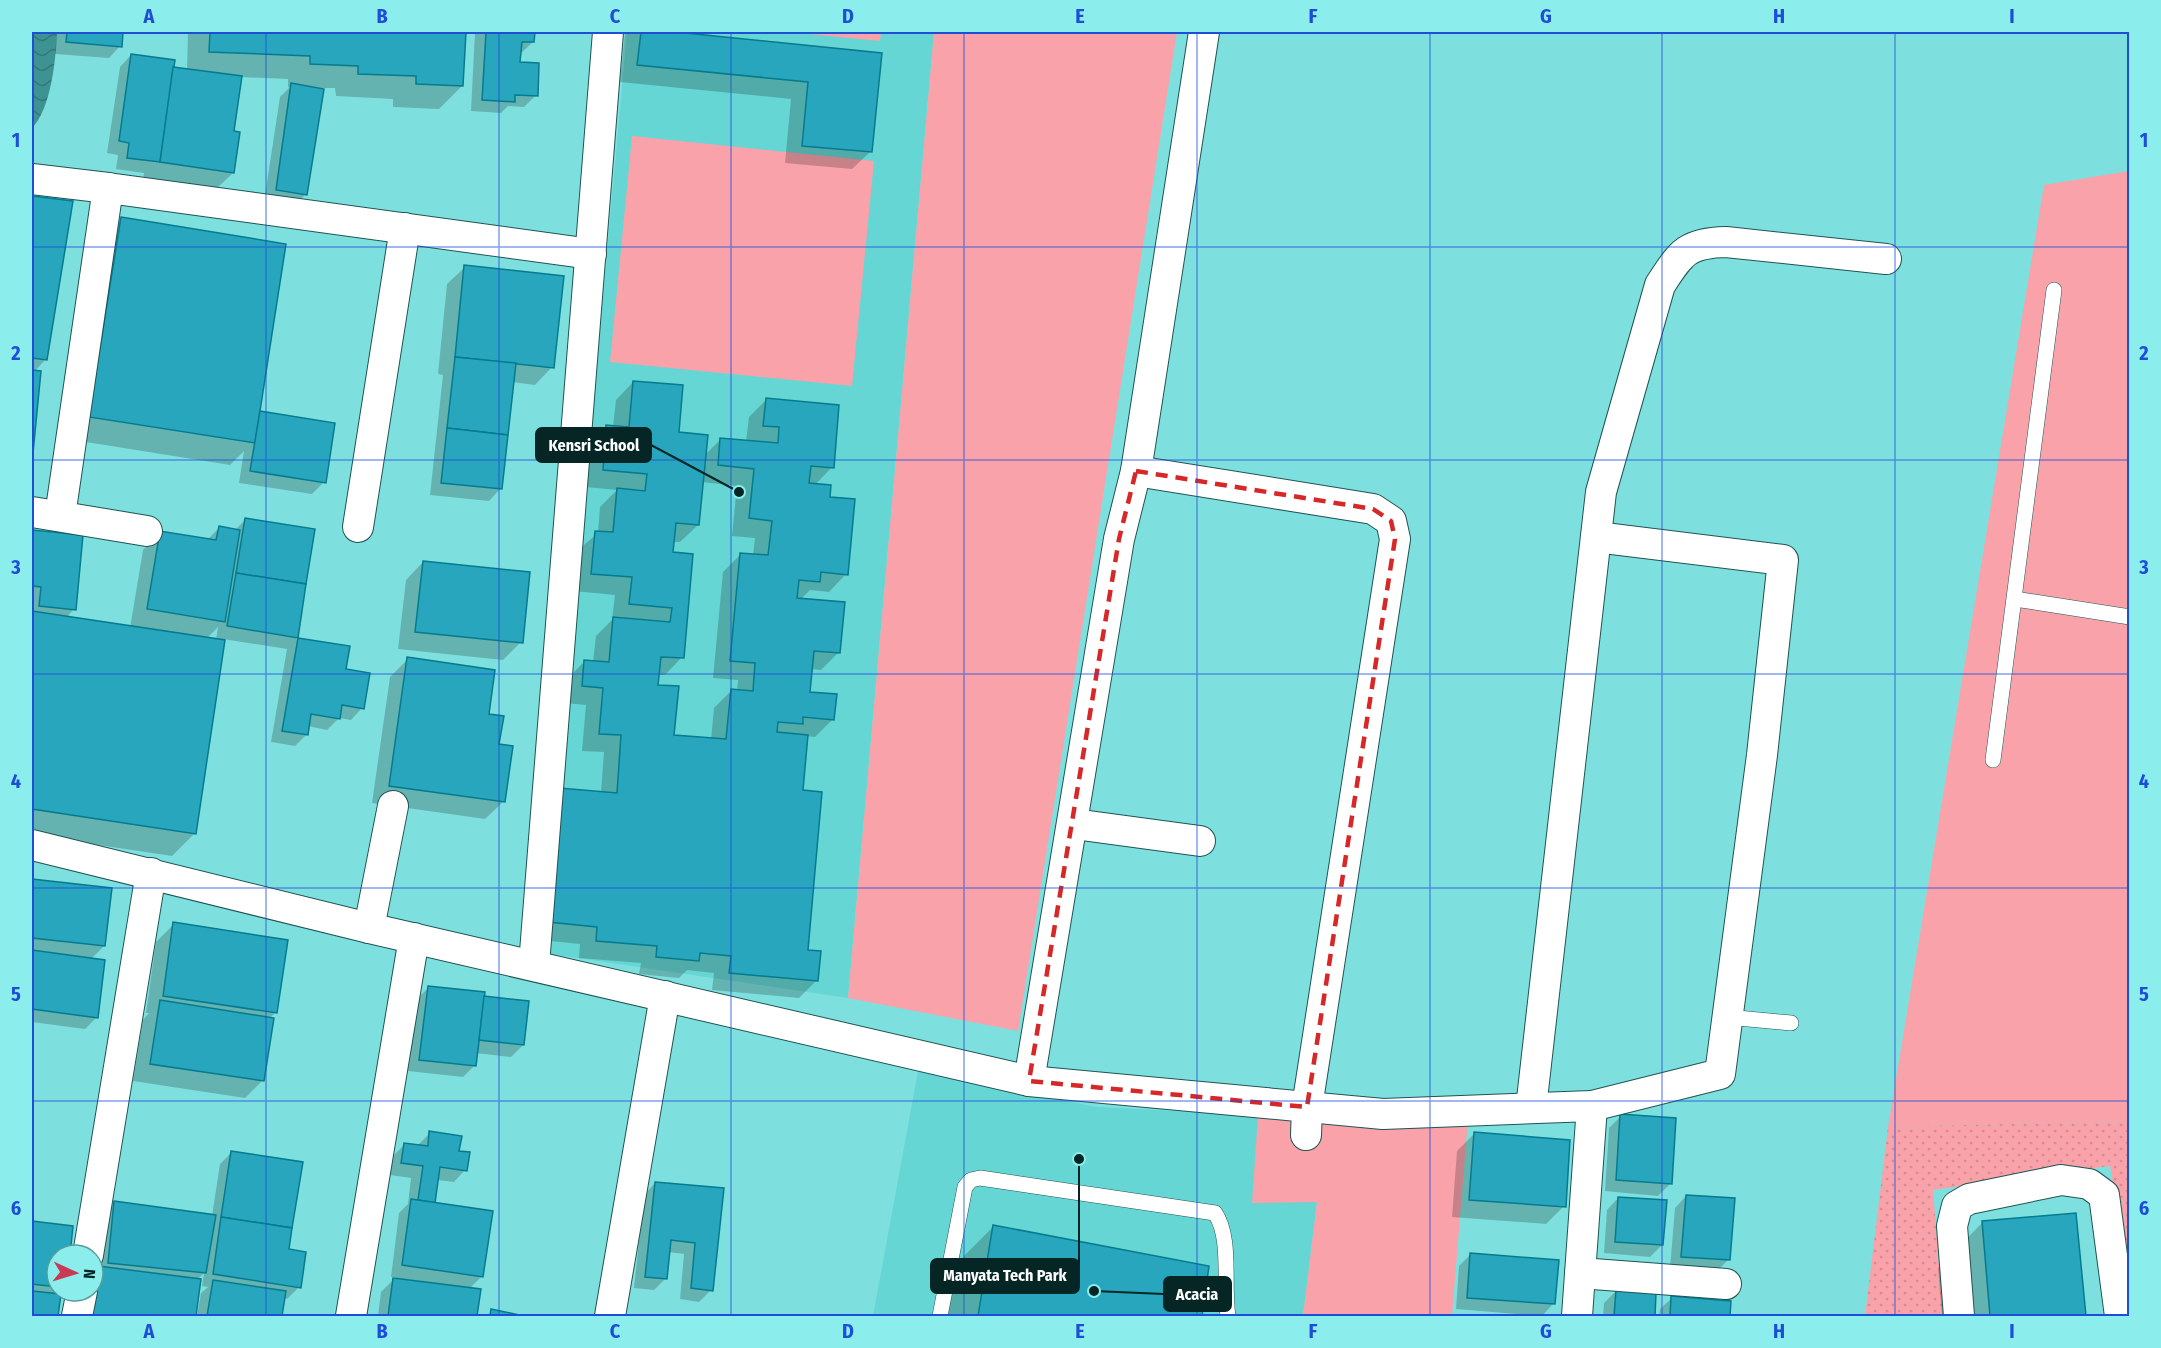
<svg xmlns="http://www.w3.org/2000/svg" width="2161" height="1348" viewBox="0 0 2161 1348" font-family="'Fira Sans Condensed',sans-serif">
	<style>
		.built { fill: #65d6d4 }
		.green { fill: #f9a2aa }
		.garden { fill: url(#garden-dots) }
		.water { fill: url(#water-waves) }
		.shadow { fill: #0003; fill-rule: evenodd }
		.building { fill: #28a6bd; stroke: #067b8e; stroke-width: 1.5 }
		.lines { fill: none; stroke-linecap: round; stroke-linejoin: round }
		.service-casing { stroke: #1e5453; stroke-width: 16 }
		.minor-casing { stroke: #1e5453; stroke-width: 32 }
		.service { stroke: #fff; stroke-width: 15 }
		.minor { stroke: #fff; stroke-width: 30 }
		.marked { fill: none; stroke: #d62828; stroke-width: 4.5; stroke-dasharray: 12 8; stroke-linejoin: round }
		.grid { fill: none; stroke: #1d4ed8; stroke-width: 1.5; stroke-opacity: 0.55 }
		.leader { fill: none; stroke: #052625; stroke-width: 2 }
		.callout-dot { fill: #052625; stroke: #8ceeec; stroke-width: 2 }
		.callout { fill: #052625; stroke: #052625; stroke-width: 2 }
		.callout-label { font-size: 16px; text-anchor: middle; font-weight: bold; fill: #fff }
		.neatline { fill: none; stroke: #1d4ed8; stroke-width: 2 }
		.grid-label { font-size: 20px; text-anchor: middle; font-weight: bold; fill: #1d4ed8 }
	</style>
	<defs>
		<pattern id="garden-dots" width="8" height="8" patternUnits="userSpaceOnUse" patternTransform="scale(1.5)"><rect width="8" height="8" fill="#f9a2aa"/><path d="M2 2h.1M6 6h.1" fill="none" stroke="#d48b92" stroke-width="1.8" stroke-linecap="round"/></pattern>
		<pattern id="water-waves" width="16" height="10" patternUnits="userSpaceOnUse" patternTransform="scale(1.5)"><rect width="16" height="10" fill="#3d9391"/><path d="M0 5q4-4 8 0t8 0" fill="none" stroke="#317876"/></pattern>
	</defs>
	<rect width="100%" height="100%" fill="#7ee0de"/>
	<g class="built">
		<path d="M627 32H934L848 998 543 953Z"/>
		<path d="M918 1071 1097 1107 1258 1115 1317 1202 1303 1316H873Z"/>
	</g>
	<g class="green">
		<path d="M787 32H881L880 41Z"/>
		<path d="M934 32H1177L1018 1031 848 998Z"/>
		<path d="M632 136 874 161 852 386 610 362Z"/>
		<path d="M2129 171V1121L1888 1127 2044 185Z"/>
		<path d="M1258 1115 1468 1119 1452 1316H1303L1317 1202 1252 1203Z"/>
	</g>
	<path class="garden" d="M2129 1121V1288L2110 1166 1933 1190 1943 1316H1865L1888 1127Z"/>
	<path class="water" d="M32 32H57C56 58 51 109 32 128Z"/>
	<g class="shadow">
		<path d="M57 32H122L120 46 109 58 55 54Z"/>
		<path d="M188 32H464L462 86 439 109 393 107V99L336 96 335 88H322L306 194 294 206 264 202 280 97 290 87H288V79L240 77 233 133V173L215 190 143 180 144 173 116 169 118 155 107 153 120 67 131 55 187 70Z"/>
		<path d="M475 32H533V42L520 54 519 63 536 95 524 107 508 106 501 113 471 111Z"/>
		<path d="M625 32H674L880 54 870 152 852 169 785 163 791 99 620 82Z"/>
		<path d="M32 198 72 202 46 359 34 372H40L32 452Z"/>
		<path d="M121 218 258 415 324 482 312 494 239 483 244 451 230 465 67 439 98 241Z"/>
		<path d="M465 267 552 367 535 385 512 382 500 489 489 501 430 495 443 375 438 374 447 284Z"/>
		<path d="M633 382 677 433 704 456 721 439 746 442 749 417 766 400 832 467 815 485 828 498 846 574 829 592 810 590 800 600 839 652 821 670 811 669 808 693 833 719 815 737 807 736 801 791 806 951 817 980 799 998 712 990 714 973 687 970 679 978 639 974 641 963 579 958 580 944 531 939 601 793 604 752 582 751 586 705 565 703 567 679 585 661 593 662 596 636 612 620 615 595 574 591 578 550 598 533 600 507 617 490 586 487 589 444 607 427H613L616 400ZM702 482 737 486 732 536 755 538 753 556 741 554 723 572 713 678 738 680 737 691H731L714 708 711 740 672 737 657 686 658 675H665L682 657 671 554 673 542H680L698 525Z"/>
		<path d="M246 519 314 531 296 639 348 648 344 670 362 708 351 720 339 718 327 730 308 726 307 734 295 746 271 742 287 649 223 639 195 833 172 856 32 835V532L82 537 74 609 66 618 130 628 143 550 161 532 207 540 219 528 234 531ZM218 627 216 640 206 639Z"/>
		<path d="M423 562 521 642 503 660 398 649 406 580Z"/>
		<path d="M408 659 487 715 498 745 503 802 485 819 372 803 390 677Z"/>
		<path d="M32 880 110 889 104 946 90 960 97 1017 85 1029 32 1022Z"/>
		<path d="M174 924 276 1012 270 1018 263 1080 245 1098 133 1081 143 1020 149 1013H146L156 942Z"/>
		<path d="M429 987 482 997 523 1045 511 1057 476 1053 475 1065 463 1077 408 1071 417 999Z"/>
		<path d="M1621 1116 1670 1184 1658 1196 1605 1191 1609 1128Z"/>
		<path d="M430 1133 458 1152 465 1170 454 1182 437 1180 433 1204 482 1276 469 1289 479 1291 476 1316H378L381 1292 396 1277H391L399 1213 408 1204 411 1178 390 1175 393 1156 405 1144 418 1145Z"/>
		<path d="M1474 1134 1564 1206 1546 1224 1452 1217 1457 1151Z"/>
		<path d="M232 1152 287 1251 299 1287 287 1299 283 1298 281 1316H197L201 1293 208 1287 202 1286 204 1273 197 1280 194 1316H77L93 1291V1273L97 1269 102 1214 114 1202 212 1216 220 1164Z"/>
		<path d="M655 1183 722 1190 711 1290 699 1302 680 1299 684 1254 668 1252 666 1278 654 1290 634 1288 644 1195Z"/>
		<path d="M1686 1196 1729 1259 1717 1271 1670 1268 1675 1208Z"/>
		<path d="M1618 1198 1662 1245 1650 1257 1604 1253 1607 1210Z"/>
		<path d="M2075 1214 2084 1316H1942L1938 1268 1982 1223Z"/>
		<path d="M32 1223 71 1227 68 1255H57V1291H61L57 1295V1316H32Z"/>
		<path d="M993 1227 1207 1267 1200 1316H939L946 1274Z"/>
		<path d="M1471 1254 1553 1304 1542 1316 1456 1309 1459 1266Z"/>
		<path d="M1616 1291 1655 1294 1653 1316H1603L1604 1303Z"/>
		<path d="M1672 1298 1730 1302 1729 1316H1659L1660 1309Z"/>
		<path d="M492 1311 517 1316H486Z"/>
	</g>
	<g class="building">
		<path d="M67 32H123L122 47 66 42Z"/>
		<path d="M210 32H466L463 86 416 84V76L358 74V66L310 64V56L209 52Z"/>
		<path d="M486 32H535L534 42H522L520 62 539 63 538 96 515 95V102L482 100Z"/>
		<path d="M641 32H676L882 53 872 152 802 146 808 82 637 65Z"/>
		<path d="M131 54 175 60 160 162 127 158 129 143 119 141Z"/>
		<path d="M173 67 242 76 234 131 240 132 234 173 160 162Z"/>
		<path d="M291 83 324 89 307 195 276 190Z"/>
		<path d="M32 196 73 201 47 360 32 358Z"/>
		<path d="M121 217 286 244 255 443 89 417Z"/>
		<path d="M464 265 564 276 554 368 455 357Z"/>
		<path d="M455 357 516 363 508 435 447 428Z"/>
		<path d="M32 370 41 371 33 453H32Z"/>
		<path d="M633 381 683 385 679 432 708 435 699 525 676 523 673 552 693 554 684 658 661 657 658 685 679 686 674 735 726 739 731 689 753 691 755 663 730 661 740 553 768 555 772 521 749 518 754 469 718 465 720 438 778 443 779 427 763 426 766 398 839 405 834 468 811 466 809 483 831 485 830 497 855 499 848 575 821 572 820 582 799 580 797 598 845 602 840 653 814 651 810 692 837 694 834 720 803 717V724L778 722 777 732 808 735 803 790 822 792 808 950 821 951 818 981 729 973 731 956 700 953 699 961 656 957 657 946 596 941 597 927 548 922 560 788 617 793 621 735 599 734 603 688 582 686 584 660 609 662 613 617 670 622 672 608 629 604 632 577 591 574 595 531 613 532 617 488 645 491 647 474 603 470 606 425 629 427Z"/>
		<path d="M260 411 335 423 326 483 250 471Z"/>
		<path d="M447 428 508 435 502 489 441 483Z"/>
		<path d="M245 518 315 529 306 584 236 573Z"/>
		<path d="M219 526 240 530 225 622 147 609 160 531 216 540Z"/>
		<path d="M32 530 83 535 76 610 39 606 41 587 32 586Z"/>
		<path d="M423 561 530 572 523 643 415 632Z"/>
		<path d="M236 573 306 584 298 638 227 626Z"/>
		<path d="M32 611 225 640 196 834 32 809Z"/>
		<path d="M298 638 350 646 346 669 370 673 364 709 342 705 340 719 311 714 308 735 282 731Z"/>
		<path d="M407 657 495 670 489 714 504 716 499 744 513 746 505 802 389 786Z"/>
		<path d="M32 879 112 888 105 946 32 938Z"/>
		<path d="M173 922 288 940 277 1013 163 996Z"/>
		<path d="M32 950 105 960 98 1018 32 1009Z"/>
		<path d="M428 986 485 992 476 1066 419 1060Z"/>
		<path d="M484 996 529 1001 524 1045 479 1040Z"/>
		<path d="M160 1000 274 1018 264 1081 150 1064Z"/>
		<path d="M1620 1114 1676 1118 1672 1184 1616 1180Z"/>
		<path d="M429 1131 462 1136 459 1151 470 1152 467 1171 440 1167 435 1203 418 1200 423 1166 401 1163 404 1143 428 1146Z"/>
		<path d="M1474 1132 1570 1140 1566 1207 1469 1200Z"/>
		<path d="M231 1151 303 1162 292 1228 221 1217Z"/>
		<path d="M655 1182 724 1188 713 1291 691 1288 695 1243 671 1240 667 1279 645 1277Z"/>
		<path d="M1686 1195 1735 1198 1730 1260 1681 1257Z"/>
		<path d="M1618 1197 1667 1200 1663 1245 1615 1242Z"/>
		<path d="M411 1199 493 1211 483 1277 402 1265Z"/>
		<path d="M114 1201 216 1215 206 1273 108 1263Z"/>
		<path d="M2076 1213 2086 1316H1990L1982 1221Z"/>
		<path d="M221 1217 292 1228 289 1249 306 1252 301 1288 213 1274Z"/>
		<path d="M32 1221 73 1226 70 1255H57V1287L32 1284Z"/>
		<path d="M993 1225 1209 1266 1202 1316H978Z"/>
		<path d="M1470 1253 1559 1260 1555 1304 1467 1298Z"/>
		<path d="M98 1266 201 1279 196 1316H92Z"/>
		<path d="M393 1278 481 1289 477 1316H388Z"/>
		<path d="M213 1280 286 1291 282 1316H207Z"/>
		<path d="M1616 1290 1656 1293 1655 1316H1614Z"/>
		<path d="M32 1291 61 1294 58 1316H32Z"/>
		<path d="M1671 1296 1731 1301 1730 1316H1670Z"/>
		<path d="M491 1309 524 1316H490Z"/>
	</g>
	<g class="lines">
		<g class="service-casing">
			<g id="service">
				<path d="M2015 599 2130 617"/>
				<path d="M1993 760 2054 290"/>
				<path d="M1727 1017 1791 1023"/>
				<path d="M940 1316 965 1187 971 1180 980 1178 1215 1213C1232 1238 1223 1285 1228 1316"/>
			</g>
		</g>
		<g class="minor-casing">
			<g id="minor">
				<path d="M32 179 108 188"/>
				<path d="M1136 471 1373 509 1391 521 1395 539 1307 1107 1306 1135"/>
				<path d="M32 512 147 531"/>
				<path d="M60 516 108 188 591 254"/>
				<path d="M358 527 405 228"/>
				<path d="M1074 824 1200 841"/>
				<path d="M32 845 369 928 1029 1081 1383 1114 1592 1106 1720 1074 1762 755 1783 560 1596 537"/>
				<path d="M369 928 393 806"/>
				<path d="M534 965 608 32"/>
				<path d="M1029 1081 1119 539 1136 471 1204 32"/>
				<path d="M1531 1108 1601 492 1660 285C1681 253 1686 243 1726 242L1886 259"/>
				<path d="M88 1255 151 873"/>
				<path d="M1580 1273 1726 1284"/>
				<path d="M77 1316 82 1291"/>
				<path d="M351 1316 414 938"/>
				<path d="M610 1316 665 996"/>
				<path d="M1577 1316 1592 1106"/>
				<path d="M1959 1316 1952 1226 1957 1206 1969 1199 2061 1180 2089 1184 2104 1195 2120 1316"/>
			</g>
		</g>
		<use href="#service" class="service"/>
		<use href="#minor" class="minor"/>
	</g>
	<path class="marked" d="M1136 471 1373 509 1391 521 1395 539 1307 1107 1029 1081 1119 539Z"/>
	<path class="grid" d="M266 32V1316M499 32V1316M731 32V1316M964 32V1316M1197 32V1316M1430 32V1316M1662 32V1316M1895 32V1316M32 247H2130M32 460H2130M32 674H2130M32 888H2130M32 1101H2130"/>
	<path class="leader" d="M739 492L651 445M1079 1159L1079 1276M1094 1291L1164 1294"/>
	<g class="callout-dot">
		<circle cx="739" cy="492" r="6"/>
		<circle cx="1079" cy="1159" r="6"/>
		<circle cx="1094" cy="1291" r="6"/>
	</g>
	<g class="callout">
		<rect x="536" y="428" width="115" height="34" rx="6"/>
		<rect x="931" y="1259" width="148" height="34" rx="6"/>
		<rect x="1164" y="1277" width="67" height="34" rx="6"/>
	</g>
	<g class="callout-label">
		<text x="594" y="451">Kensri School</text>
		<text x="1005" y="1281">Manyata Tech Park</text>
		<text x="1197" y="1300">Acacia</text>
	</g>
	<rect width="2161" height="1348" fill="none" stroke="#8ceeec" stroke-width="66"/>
	<g transform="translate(75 1273) rotate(94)"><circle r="28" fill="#8ceeec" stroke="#569e9c" stroke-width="1.5"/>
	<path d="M0-4.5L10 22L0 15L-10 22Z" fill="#ca3a56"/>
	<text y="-9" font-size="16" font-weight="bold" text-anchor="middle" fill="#052625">N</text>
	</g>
	<rect x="33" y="33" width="2095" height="1282" class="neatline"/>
	<g class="grid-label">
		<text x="149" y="23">A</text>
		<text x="382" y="23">B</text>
		<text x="615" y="23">C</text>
		<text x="848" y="23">D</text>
		<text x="1080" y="23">E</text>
		<text x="1313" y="23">F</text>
		<text x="1546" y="23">G</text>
		<text x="1779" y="23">H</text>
		<text x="2012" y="23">I</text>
		<text x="16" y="147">1</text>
		<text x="2144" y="147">1</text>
		<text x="16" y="360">2</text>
		<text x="2144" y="360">2</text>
		<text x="16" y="574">3</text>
		<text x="2144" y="574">3</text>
		<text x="16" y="788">4</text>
		<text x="2144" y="788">4</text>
		<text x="16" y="1001">5</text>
		<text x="2144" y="1001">5</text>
		<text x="16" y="1215">6</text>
		<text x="2144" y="1215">6</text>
		<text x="149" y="1338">A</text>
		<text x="382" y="1338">B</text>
		<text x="615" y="1338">C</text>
		<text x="848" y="1338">D</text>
		<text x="1080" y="1338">E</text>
		<text x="1313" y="1338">F</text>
		<text x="1546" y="1338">G</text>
		<text x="1779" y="1338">H</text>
		<text x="2012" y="1338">I</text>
	</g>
</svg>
